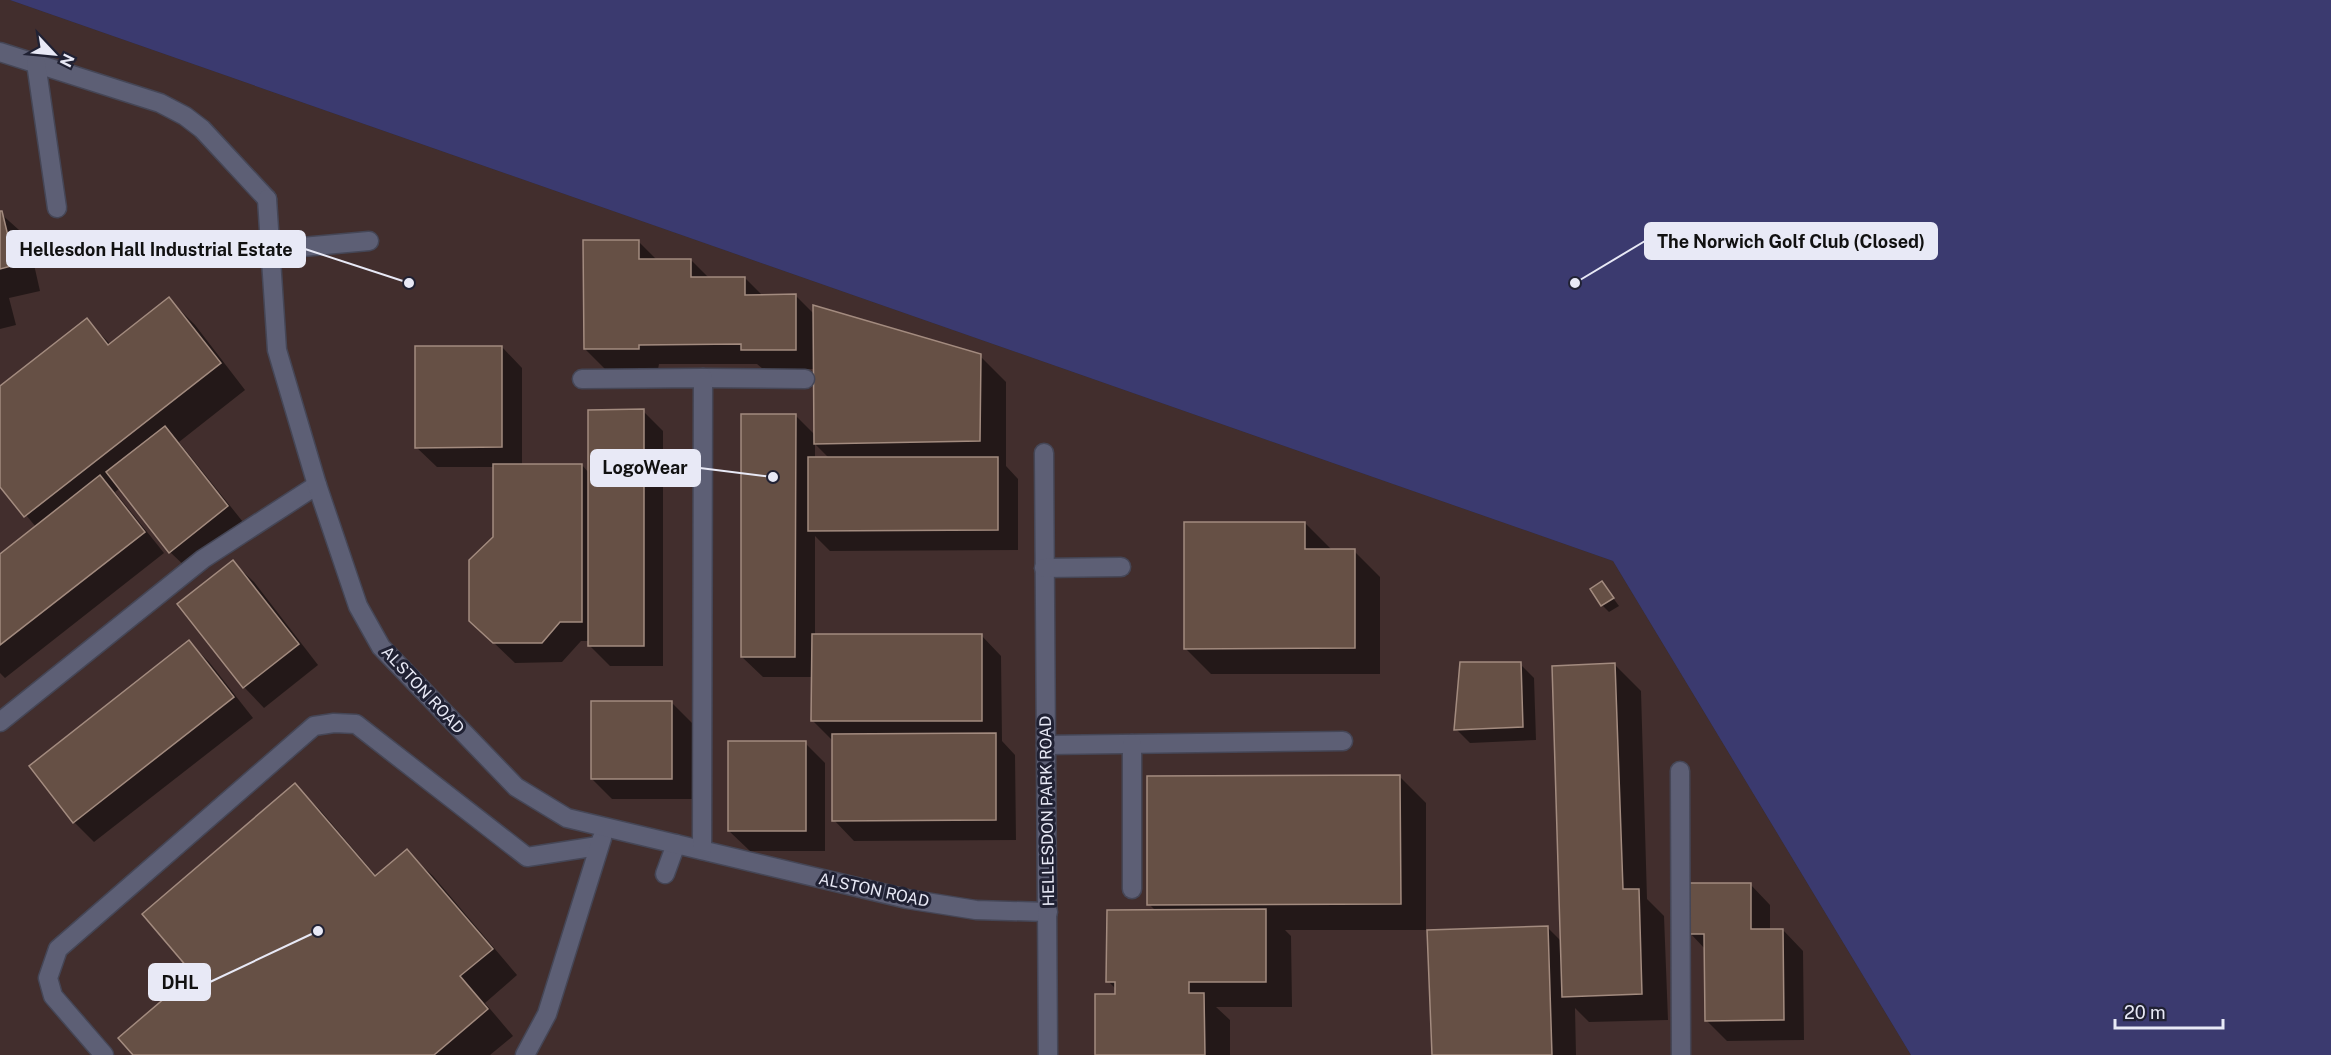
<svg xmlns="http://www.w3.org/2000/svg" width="2331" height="1055" viewBox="0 0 2331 1055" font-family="'Public Sans',sans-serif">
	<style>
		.industrial { fill: #422e2d }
		.green { fill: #3b3a6f }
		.shadow { fill: #0007; fill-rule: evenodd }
		.building { fill: #665045; stroke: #a38b7f; stroke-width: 1.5 }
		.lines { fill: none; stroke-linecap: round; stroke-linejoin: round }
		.service-casing { stroke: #454656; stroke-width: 21 }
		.minor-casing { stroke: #454656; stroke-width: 21 }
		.service { stroke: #5d5f75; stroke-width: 18 }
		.minor { stroke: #5d5f75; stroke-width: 18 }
		.labels { text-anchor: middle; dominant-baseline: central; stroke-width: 6; stroke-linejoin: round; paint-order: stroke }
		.street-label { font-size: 16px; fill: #e8e9f6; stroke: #202133 }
		.leader { fill: none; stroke: #e8e9f6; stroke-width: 2 }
		.callout-dot { fill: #e8e9f6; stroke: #202133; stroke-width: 2 }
		.callout { fill: #e8e9f6; stroke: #e8e9f6; stroke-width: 2 }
		.callout-label { font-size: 18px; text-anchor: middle; font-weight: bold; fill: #111 }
	</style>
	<rect width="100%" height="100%" fill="#292a3d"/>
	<path class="industrial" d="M0 0H10L1613 561 1911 1055H0Z"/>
	<path class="green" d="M10 0H2331V1055H1911L1613 561Z"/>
	<g class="shadow">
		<path d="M0 213 28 238 40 291 9 298 16 325 0 329Z"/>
		<path d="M638 241 657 260H691L709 278H745L763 296H796L815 315 980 356 1006 382V466L1018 479V550L830 551 815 536V636L981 635 1001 656 1002 741 1015 755 1016 840 854 841 834 820V742L813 721V677H763L742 657 795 415 815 435V369H763L757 364H659L658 369H605L585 349ZM815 444 830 459H815Z"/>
		<path d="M169 299 195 325 245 390 179 442 247 527 191 572 170 552 120 488 115 492 164 553 5 678 0 673V556L36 527 0 484V388L87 320 111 345Z"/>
		<path d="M502 347 522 368V466L582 465 589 473 643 411 663 431V666H610L589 645V641H581L562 662 515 663 492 641 495 467H437L416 447Z"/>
		<path d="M1305 523 1331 549 1354 551 1380 577V674H1211L1185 648Z"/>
		<path d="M233 562 254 582 318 665 264 708 244 687Z"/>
		<path d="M1602 583 1619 606 1609 612 1602 605Z"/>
		<path d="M189 642 209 662 253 718 94 842 74 822Z"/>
		<path d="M1520 664 1534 678 1536 740 1470 743 1456 729Z"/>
		<path d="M1615 665 1641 691 1647 899 1664 916 1668 1020 1589 1022 1575 1008 1576 1055H1433L1548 928 1562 942Z"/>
		<path d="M671 702 692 723V799H612L592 779Z"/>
		<path d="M805 743 825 763V851H750L729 831Z"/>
		<path d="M1400 777 1426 803V930H1285L1291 936 1292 1007H1216L1230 1020V1055H1097L1117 995V990L1108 981 1156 911 1149 904Z"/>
		<path d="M295 785 321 811 377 877 407 851 433 876 517 975 485 1003 513 1036 490 1055H135L195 974Z"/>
		<path d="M1750 884 1770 905V930H1783L1803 951 1804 1040 1727 1041 1706 1020V950L1690 933Z"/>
	</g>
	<g class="building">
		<path d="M0 211H2L15 265 0 269Z"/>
		<path d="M583 240H639V259H691V277H745V295L796 294V350H741V344L639 345V349H584Z"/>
		<path d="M169 297 221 363 24 517 0 487V386L87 318 108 345Z"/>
		<path d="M813 305 981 354 980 441 814 444Z"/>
		<path d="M415 346H502V447L415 448Z"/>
		<path d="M644 409V646H588V410Z"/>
		<path d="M741 414H796L795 657H741Z"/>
		<path d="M165 426 228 506 169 553 106 472Z"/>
		<path d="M808 457H998V530L808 531Z"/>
		<path d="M493 464H582V622H560L542 643H493L469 621V560L493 537Z"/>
		<path d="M100 475 145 532 0 645V554Z"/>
		<path d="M1184 522H1305V549H1355V648L1184 649Z"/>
		<path d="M233 560 299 644 243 688 177 604Z"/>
		<path d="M1602 581 1614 598 1601 606 1590 589Z"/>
		<path d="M812 634H982V721H811Z"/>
		<path d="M189 640 234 697 73 823 29 766Z"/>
		<path d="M1460 662H1521L1523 727 1454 730Z"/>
		<path d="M1615 663 1623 889H1639L1642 994 1562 997 1552 666Z"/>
		<rect x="591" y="701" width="81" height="78"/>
		<path d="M996 733V820L832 821V734Z"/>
		<rect x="728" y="741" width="78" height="90"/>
		<path d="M1400 775 1401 904 1147 905V776Z"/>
		<path d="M295 783 375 876 407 849 493 949 460 976 488 1009 434 1055H133L118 1038 193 974 142 914Z"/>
		<path d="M1688 883H1751V929H1783L1784 1020 1705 1021 1704 934H1688Z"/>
		<path d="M1266 909V982H1189V993H1204L1205 1055H1095V994H1115V982H1106L1107 910Z"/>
		<path d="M1548 926 1552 1055H1432L1427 930Z"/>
	</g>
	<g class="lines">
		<g class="service-casing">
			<g id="service">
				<path d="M0 52 160 103 185 116 202 129 267 199"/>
				<path d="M36 63 57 208"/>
				<path d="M0 722 203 559 317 485"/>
				<path d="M1046 745 1343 741"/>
				<path d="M1680 771 1681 1055"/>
				<path d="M665 874 676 844"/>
				<path d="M1132 889V744"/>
				<path d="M104 1055 53 996 48 978 58 949 314 726 334 723 356 724 527 857 598 846"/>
				<path d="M525 1055 547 1014 602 838"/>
			</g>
		</g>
		<g class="minor-casing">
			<g id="minor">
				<path d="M267 199 277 350 317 485 358 606 381 647 516 787 567 818 907 899 976 910 1048 912"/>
				<path d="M269 250 369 241"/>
				<path d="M703 378 805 379"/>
				<path d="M582 379 703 378 702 850"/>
				<path d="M1044 453 1048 1055"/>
				<path d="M1044 568 1121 567"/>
			</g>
		</g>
		<use href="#service" class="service"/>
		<use href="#minor" class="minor"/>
	</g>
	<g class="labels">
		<g class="street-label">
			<text transform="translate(423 690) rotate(47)">ALSTON ROAD</text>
			<text transform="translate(1047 811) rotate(-91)">HELLESDON PARK ROAD</text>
			<text transform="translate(874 890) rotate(12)">ALSTON ROAD</text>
		</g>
	</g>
	<path class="leader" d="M1575 283L1645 241M409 283L305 249M773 477L700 468M318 931L210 982"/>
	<g class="callout-dot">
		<circle cx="1575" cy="283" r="6"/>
		<circle cx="409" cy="283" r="6"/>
		<circle cx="773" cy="477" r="6"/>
		<circle cx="318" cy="931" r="6"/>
	</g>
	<g class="callout">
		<rect x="1645" y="223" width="292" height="36" rx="6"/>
		<rect x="7" y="231" width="298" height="36" rx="6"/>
		<rect x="591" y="450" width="109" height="36" rx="6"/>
		<rect x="149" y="964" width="61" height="36" rx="6"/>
	</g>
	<g class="callout-label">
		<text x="1791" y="248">The Norwich Golf Club (Closed)</text>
		<text x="156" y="256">Hellesdon Hall Industrial Estate</text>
		<text x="645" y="474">LogoWear</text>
		<text x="180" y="989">DHL</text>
	</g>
	<g transform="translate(54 54) rotate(116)" stroke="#202133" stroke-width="4.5" paint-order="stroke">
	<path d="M0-4.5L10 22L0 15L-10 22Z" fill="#e8e9f6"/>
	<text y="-9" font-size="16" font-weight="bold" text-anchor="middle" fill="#e8e9f6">N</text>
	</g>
	<path d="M2115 1019v9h108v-9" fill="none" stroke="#e8e9f6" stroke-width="3"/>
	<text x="2124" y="1019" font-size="18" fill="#e8e9f6" stroke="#202133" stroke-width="4.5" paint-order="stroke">20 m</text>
</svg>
